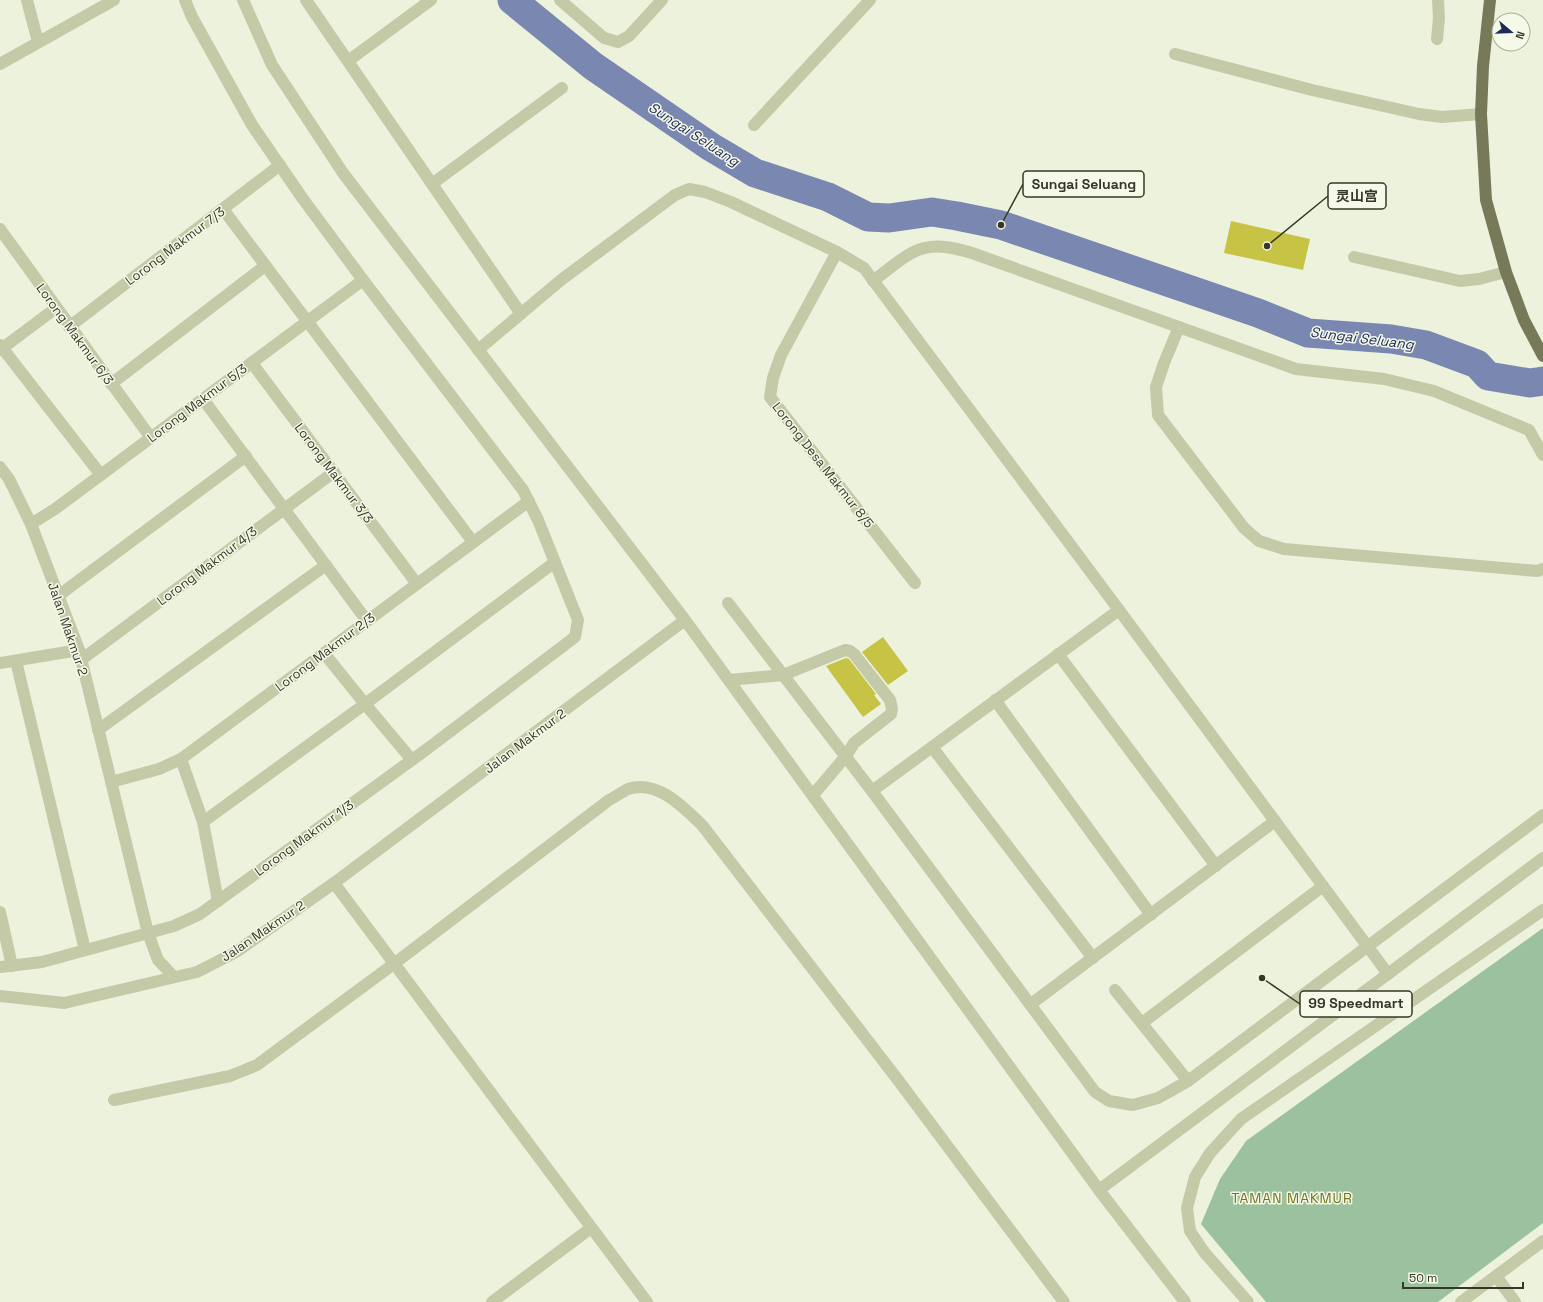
<svg xmlns="http://www.w3.org/2000/svg" width="1543" height="1302" viewBox="0 0 1543 1302" font-family="'Space Grotesk','Noto Sans SC',sans-serif">
	<style>
		.green { fill: #9bc19e }
		.lines { fill: none; stroke-linecap: round; stroke-linejoin: round }
		.river { stroke: #7a87b0; stroke-width: 29 }
		.building { fill: #c7c345 }
		.minor { stroke: #c4caa7; stroke-width: 12 }
		.major { stroke: #777959; stroke-width: 12 }
		.labels { text-anchor: middle; dominant-baseline: central; stroke-width: 3; stroke-linejoin: round; paint-order: stroke }
		.street-label { font-size: 13px; fill: #363728; stroke: #f5fae8 }
		.water-label { font-size: 14px; font-style: italic; fill: #1d2959; stroke: #f5fae8 }
		.neighbourhood-label { font-size: 14px; letter-spacing: 1px; fill: #75721e; stroke: #f5fae8 }
		.leader { fill: none; stroke: #363728; stroke-width: 1.5 }
		.callout-dot { fill: #363728; stroke: #f5fae8; stroke-width: 1.5 }
		.callout { fill: #f5fae8; stroke: #363728; stroke-width: 1.5 }
		.callout-label { font-size: 14px; text-anchor: middle; font-weight: bold; fill: #363728 }
	</style>
	<rect width="100%" height="100%" fill="#ecf2dc"/>
	<path class="green" d="M1543 928V1223L1438 1302H1266L1201 1224 1220 1179 1246 1141Z"/>
	<g class="lines">
		<path class="river" d="M512 0 593 66 711 147 755 173 828 197 868 217 889 218 932 212 957 216 1001 225 1258 313 1308 333 1391 339 1426 345 1477 364 1488 376 1530 383 1543 381"/>
	</g>
	<g class="building">
		<path d="M1231 221 1310 239 1303 270 1224 253Z"/>
		<path d="M883 637 908 671 888 685 862 652Z"/>
		<path d="M846 658 849 659 876 694 874 695 881 704 863 717 826 666Z"/>
	</g>
	<g class="lines">
		<g class="minor">
			<path d="M27 0 38 42"/>
			<path d="M243 0 272 65 343 173 685 620 1099 1190 1185 1302"/>
			<path d="M306 0 521 314"/>
			<path d="M560 0 604 38 618 42 629 36 662 0"/>
			<path d="M1437 39 1439 18 1438 0"/>
			<path d="M1175 54 1312 90 1419 114 1442 117 1481 114"/>
			<path d="M348 61 431 0"/>
			<path d="M0 64 114 0"/>
			<path d="M754 125 870 0"/>
			<path d="M432 184 562 88"/>
			<path d="M223 209 473 542"/>
			<path d="M0 229 151 438"/>
			<path d="M837 252 781 355 773 378 770 397 915 583"/>
			<path d="M1354 257 1460 281 1479 279 1506 272"/>
			<path d="M873 281C887 271 908 251 925 248 940 244 957 249 972 253L1296 369 1384 379 1434 391 1529 430 1543 455"/>
			<path d="M69 327 280 165"/>
			<path d="M1179 327 1164 363 1156 387 1158 415 1244 528 1259 541 1284 549 1537 571 1543 569"/>
			<path d="M0 345 101 475"/>
			<path d="M0 350 56 308"/>
			<path d="M478 350 561 280 675 195 689 189 705 192 731 202 837 252 864 268 1119 610"/>
			<path d="M252 363 417 584"/>
			<path d="M111 384 265 266"/>
			<path d="M203 399 367 621"/>
			<path d="M0 467 9 479 31 524 79 650 148 933 158 960 174 977"/>
			<path d="M31 524 55 509 363 280"/>
			<path d="M58 596 246 456"/>
			<path d="M728 603 872 791 1095 1092 1109 1101 1133 1105 1158 1098 1188 1081 1543 815"/>
			<path d="M324 653 365 704 412 760"/>
			<path d="M1058 654 1216 866"/>
			<path d="M81 660 334 472"/>
			<path d="M16 661 85 950"/>
			<path d="M0 663 79 650"/>
			<path d="M729 680 783 675 845 650 850 651 854 654 890 700 892 709 891 714 854 743 846 756 813 795"/>
			<path d="M995 700 1151 915"/>
			<path d="M98 730 326 565"/>
			<path d="M932 747 1093 958"/>
			<path d="M181 759 203 822 218 901"/>
			<path d="M111 782 159 769 181 759 529 501"/>
			<path d="M872 791 1119 610 1388 974"/>
			<path d="M203 822 365 704 555 562"/>
			<path d="M334 883 647 1302"/>
			<path d="M0 912 12 966"/>
			<path d="M0 967 42 962 174 926 200 914 427 749 575 637 578 620 538 520 523 490 363 280 303 199 252 125 192 17 185 0"/>
			<path d="M1115 990 1188 1081"/>
			<path d="M0 996 64 1003 197 972 236 952 334 883 685 620"/>
			<path d="M1031 1004 1275 821"/>
			<path d="M1142 1023 1323 886"/>
			<path d="M114 1100 230 1076 257 1065 395 963 609 800C615 797 622 792 628 789 657 779 683 807 702 825L898 1080 1064 1302"/>
			<path d="M1099 1190 1543 858"/>
			<path d="M1496 1276 1515 1302"/>
			<path d="M492 1302 591 1228"/>
			<path d="M1248 1302 1204 1252 1190 1231 1187 1208 1195 1177 1210 1153 1241 1119 1543 910"/>
			<path d="M1461 1302 1543 1241"/>
		</g>
		<path class="major" d="M1490 0 1483 66 1481 114 1486 200 1506 272 1524 320 1543 356"/>
	</g>
	<g class="labels">
		<g class="street-label">
			<text transform="translate(175 246) rotate(-37)">Lorong Makmur 7/3</text>
			<text transform="translate(75 334) rotate(54)">Lorong Makmur 6/3</text>
			<text transform="translate(197 403) rotate(-37)">Lorong Makmur 5/3</text>
			<text transform="translate(823 465) rotate(52)">Lorong Desa Makmur 8/5</text>
			<text transform="translate(334 473) rotate(53)">Lorong Makmur 3/3</text>
			<text transform="translate(207 566) rotate(-37)">Lorong Makmur 4/3</text>
			<text transform="translate(68 629) rotate(71)">Jalan Makmur 2</text>
			<text transform="translate(325 652) rotate(-37)">Lorong Makmur 2/3</text>
			<text transform="translate(525 741) rotate(-37)">Jalan Makmur 2</text>
			<text transform="translate(304 838) rotate(-36)">Lorong Makmur 1/3</text>
			<text transform="translate(263 931) rotate(-34)">Jalan Makmur 2</text>
		</g>
		<g class="water-label">
			<text transform="translate(694 134) rotate(33)">Sungai Seluang</text>
			<text transform="translate(1362 338) rotate(7)">Sungai Seluang</text>
		</g>
		<g class="neighbourhood-label">
			<text x="1292" y="1198">TAMAN MAKMUR</text>
		</g>
	</g>
	<path class="leader" d="M1001 225L1023 184M1267 246L1328 196M1262 978L1300 1004"/>
	<g class="callout-dot">
		<circle cx="1001" cy="225" r="4"/>
		<circle cx="1267" cy="246" r="4"/>
		<circle cx="1262" cy="978" r="4"/>
	</g>
	<g class="callout">
		<rect x="1023" y="171" width="121" height="26" rx="4"/>
		<rect x="1328" y="183" width="58" height="26" rx="4"/>
		<rect x="1300" y="991" width="112" height="26" rx="4"/>
	</g>
	<g class="callout-label">
		<text x="1084" y="189">Sungai Seluang</text>
		<text x="1357" y="201">灵山宫</text>
		<text x="1356" y="1008">99 Speedmart</text>
	</g>
	<g transform="translate(1511 32) rotate(109)"><circle r="19" fill="#f5fae8" stroke="#a9ac9b"/>
	<path d="M0-3L7 15L0 10L-7 15Z" fill="#1d2959"/>
	<text y="-6" font-size="11" font-weight="bold" text-anchor="middle" fill="#363728">N</text>
	</g>
	<path d="M1403 1282v6h120v-6" fill="none" stroke="#363728" stroke-width="2"/>
	<text x="1409" y="1282" font-size="12" fill="#363728" stroke="#f5fae8" stroke-width="3" paint-order="stroke">50 m</text>
</svg>
